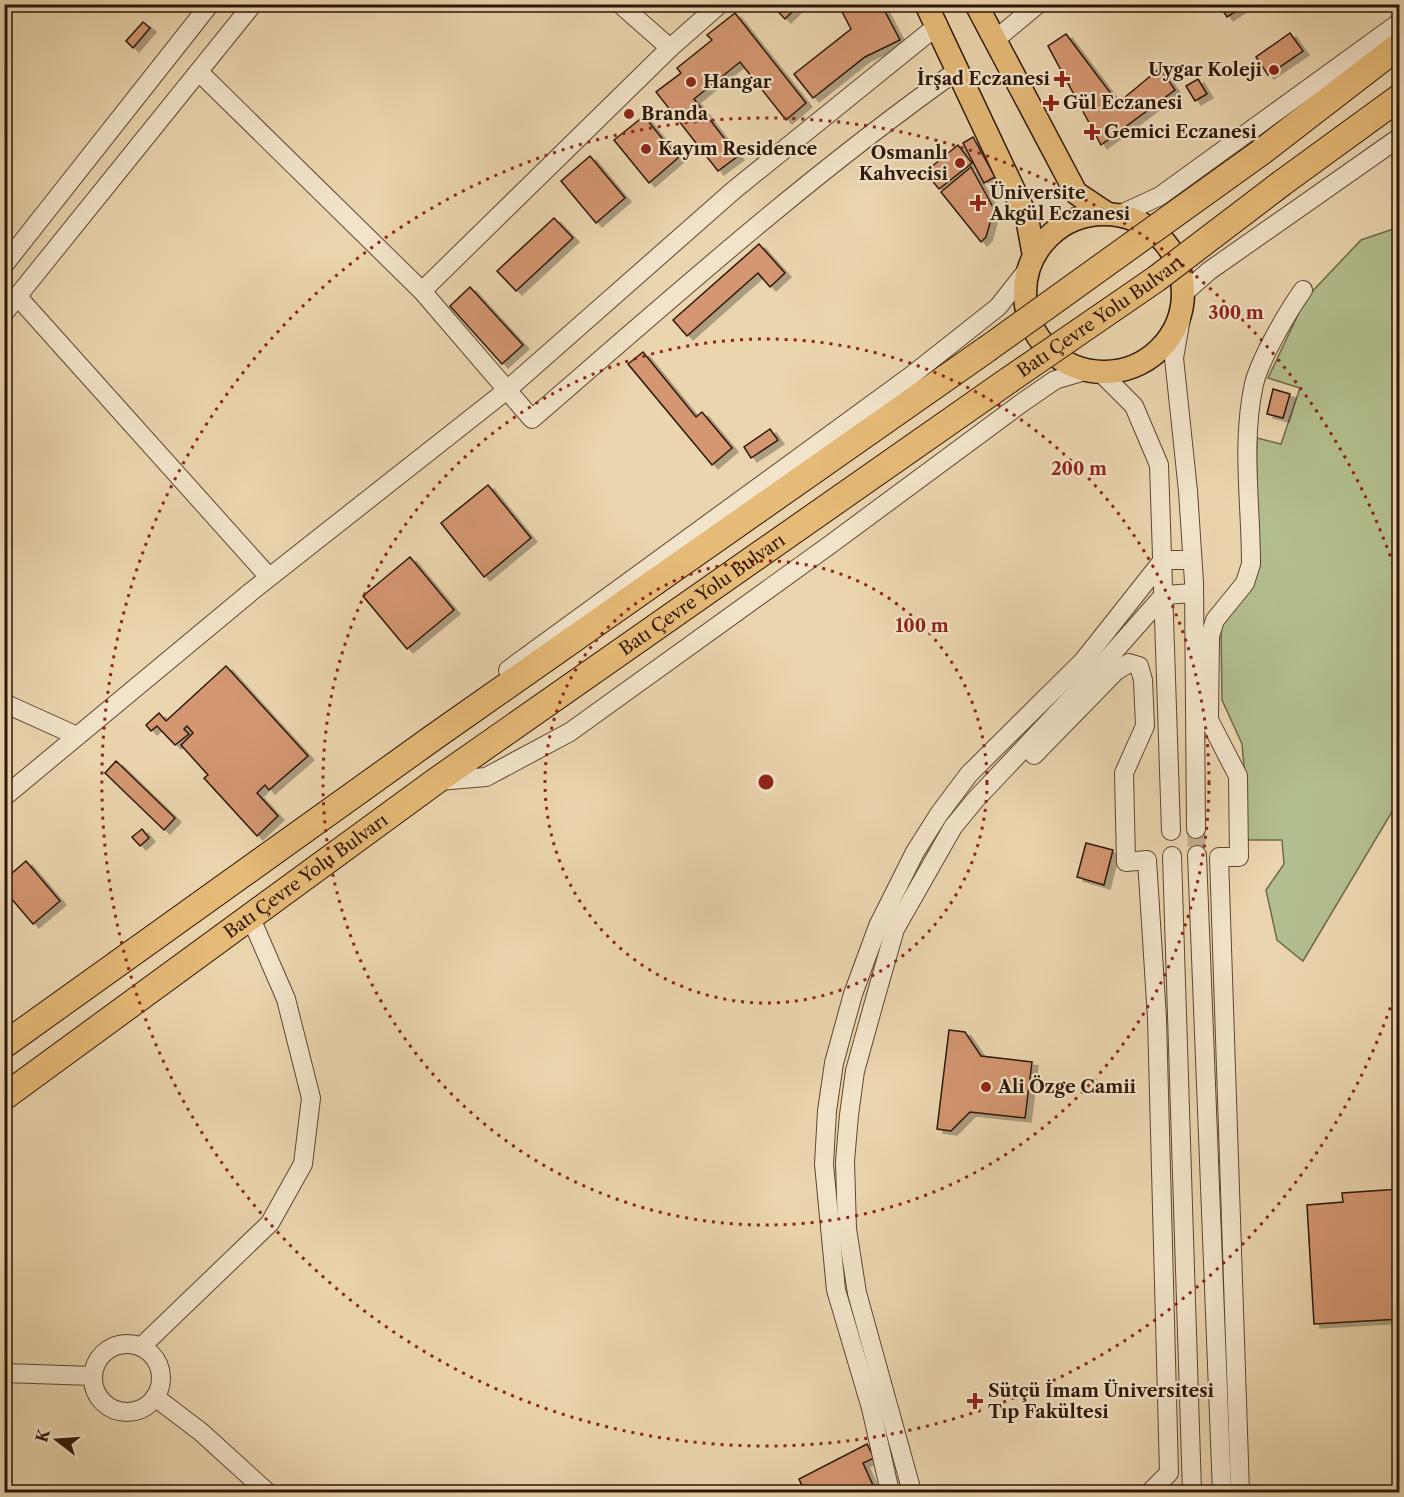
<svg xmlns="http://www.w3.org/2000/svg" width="1404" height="1497" viewBox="0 0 1404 1497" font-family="'Libre Caslon Text',serif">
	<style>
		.green { fill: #b3be8e; stroke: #706a4b; stroke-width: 1.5 }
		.building { fill: #d49771; stroke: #2c1708; stroke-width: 1.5; filter: url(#shadow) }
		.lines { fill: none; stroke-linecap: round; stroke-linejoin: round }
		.minor-tunnel { stroke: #c5af8d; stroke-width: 18; stroke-dasharray: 18 9; stroke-linecap: butt }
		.minor-casing { stroke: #5c4632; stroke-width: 20 }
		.major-casing { stroke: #2c1708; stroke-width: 25 }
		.highway-casing { stroke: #2c1708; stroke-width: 28 }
		.minor { stroke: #f2e4ca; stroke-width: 18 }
		.major { stroke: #e6ba77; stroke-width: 22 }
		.highway { stroke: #e6ba77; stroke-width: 26 }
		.highway-bridge-casing { stroke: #2c1708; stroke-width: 28; stroke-linecap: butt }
		.highway-bridge { stroke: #e6ba77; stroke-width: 26 }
		.ring { fill: none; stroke: #8f2418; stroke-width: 3; stroke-dasharray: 3 6 }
		.poi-dot { fill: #8f2418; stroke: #f2e4ca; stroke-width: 2 }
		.labels { text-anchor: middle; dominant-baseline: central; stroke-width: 4.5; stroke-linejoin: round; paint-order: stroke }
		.poi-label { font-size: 18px; font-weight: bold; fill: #2c1708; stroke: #f2e4ca; text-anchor: start }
		.street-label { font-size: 18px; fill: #2c1708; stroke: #f2e4ca }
		.centre { fill: #8f2418; stroke: #f2e4ca; stroke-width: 3 }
		.ring-label { font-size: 18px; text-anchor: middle; font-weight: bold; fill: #8f2418; stroke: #f2e4ca; stroke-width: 4.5; stroke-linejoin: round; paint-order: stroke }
	</style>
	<defs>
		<filter id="shadow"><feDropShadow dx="6" dy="4" stdDeviation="0" flood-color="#0004"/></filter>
	</defs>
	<rect width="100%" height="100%" fill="#ebd5ae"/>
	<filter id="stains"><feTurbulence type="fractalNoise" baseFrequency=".00333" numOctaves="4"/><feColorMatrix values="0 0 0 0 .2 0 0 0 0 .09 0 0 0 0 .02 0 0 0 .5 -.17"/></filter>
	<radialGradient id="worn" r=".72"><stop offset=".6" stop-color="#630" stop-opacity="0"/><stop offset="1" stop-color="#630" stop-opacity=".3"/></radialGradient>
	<path class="green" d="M1399 227V800L1303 961 1277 940 1266 890 1284 864 1282 840H1242L1246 787 1242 744 1222 700 1221 628 1255 573 1257 438 1281 444 1300 388 1268 378 1306 298 1361 240Z"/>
	<g class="building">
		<path d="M771 4H800L785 19Z"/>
		<path d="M838 4H881L900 40 865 57 813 98 794 74 851 29Z"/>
		<path d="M1219 4H1247L1227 17Z"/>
		<path d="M735 13 806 103 786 120 740 62 694 99 738 156 718 171 656 92 681 73 677 68 712 40 707 35Z"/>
		<path d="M143 22 150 28 133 48 126 41Z"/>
		<path d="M1290 33 1303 51 1268 75 1256 57Z"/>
		<path d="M1066 34 1118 103 1160 68 1175 90 1101 145 1048 46Z"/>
		<path d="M1198 79 1207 94 1195 101 1186 86Z"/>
		<path d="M644 116 678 158 649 183 614 140Z"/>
		<path d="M973 137 995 177 984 183 963 143Z"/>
		<path d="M958 145 972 163 939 189 925 172Z"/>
		<path d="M590 156 625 198 596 223 561 181Z"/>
		<path d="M971 167 994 209 986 237 981 242 941 192Z"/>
		<path d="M554 218 573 238 516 291 497 271Z"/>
		<path d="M759 244 785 273 770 287 758 273 687 336 673 320Z"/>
		<path d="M470 287 523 345 502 364 450 306Z"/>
		<path d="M643 352 696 417 702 412 732 448 712 465 628 364Z"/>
		<path d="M1273 389 1290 394 1283 418 1267 414Z"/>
		<path d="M770 429 778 440 751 458 744 447Z"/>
		<path d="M488 485 531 538 484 577 441 523Z"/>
		<path d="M410 557 454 610 407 649 363 596Z"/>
		<path d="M226 666 308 756 269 790 265 785 257 793 278 816 257 836 204 778 208 775 181 745 193 733 187 726 184 729 189 734 175 745 157 726 151 731 146 725 159 713 166 721Z"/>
		<path d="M116 761 175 818 164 830 105 773Z"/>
		<path d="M142 829 149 838 140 846 132 837Z"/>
		<path d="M1086 843 1113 850 1104 885 1077 877Z"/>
		<path d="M26 861 60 901 33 924 4 890V880Z"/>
		<path d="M949 1030 965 1032 981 1056 1032 1062 1025 1118 970 1112 951 1131 937 1129Z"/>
		<path d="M1400 1189V1319L1314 1324 1307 1205 1343 1202 1342 1193Z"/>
		<path d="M867 1444 874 1458 863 1463 876 1492H793L802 1486 799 1479Z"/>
	</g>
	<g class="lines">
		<path class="minor-tunnel" d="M1196 829 1197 855"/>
		<g class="minor-casing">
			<g id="minor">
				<path d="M620 4 670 48"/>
				<path d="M995 40 1038 4"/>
				<path d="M199 72 422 291 532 419C671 299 808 176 958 70"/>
				<path d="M1119 215 1160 196 1400 22"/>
				<path d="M4 265 210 4"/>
				<path d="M422 291 670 48 720 4"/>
				<path d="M1184 293 1209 271 1400 137"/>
				<path d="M18 297 269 577"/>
				<path d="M1183 307 1174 358 1188 491 1194 582 1196 829"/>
				<path d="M4 313 253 4"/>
				<path d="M1101 373 1134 406 1159 465 1171 831"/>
				<path d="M508 670 912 375 998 307 1028 269"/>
				<path d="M4 703 77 736"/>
				<path d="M1034 755 1116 671 1129 663 1139 666 1143 680 1145 726 1124 773 1126 862 1147 860 1157 1018 1169 1473 1150 1492"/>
				<path d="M438 781 486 777 570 732 831 544 1023 402 1055 380 1085 371"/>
				<path d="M4 797 252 591 507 390 734 190 938 25"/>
				<path d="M1197 855 1222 1492"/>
				<path d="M1172 856 1192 1492"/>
				<circle cx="127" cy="1378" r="34"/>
				<path d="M141 1347 270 1223 303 1164 311 1098 286 999 250 916"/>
				<path d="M4 1373 93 1376"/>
				<path d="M155 1397 201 1432 267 1492"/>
				<path d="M890 1492 871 1408 836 1290 824 1164 827 1111 834 1063 853 994 878 926 915 852 939 814 969 774 1083 661 1163 560H1192"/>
				<path d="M912 1492 857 1293 847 1229 845 1161 849 1115 855 1071 875 999 895 929 953 827 976 799 1095 673 1164 595 1194 593"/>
				<path d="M1240 1492 1219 857H1239L1238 776 1209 720 1210 636 1215 620 1245 583 1251 564C1251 504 1241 443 1254 384 1260 359 1288 311 1303 290"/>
			</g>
		</g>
		<g class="major-casing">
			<g id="major">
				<path d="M926 4 1027 218 1034 256"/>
				<path d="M976 4 1076 193 1106 213"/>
				<circle cx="1104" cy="293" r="79"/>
			</g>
		</g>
		<g class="highway-casing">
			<g id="highway">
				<path d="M1260 153 1400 45"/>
				<path d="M1282 183 1400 97"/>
				<path d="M4 1045 434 737 987 349"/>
				<path id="s1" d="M4 1097 436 781 1009 380"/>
			</g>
		</g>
		<use href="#minor" class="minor"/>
		<use href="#major" class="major"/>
		<use href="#highway" class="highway"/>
		<g class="highway-bridge-casing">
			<g id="highway-bridge">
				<path d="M987 349 1260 153"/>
				<path id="s2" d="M1009 380 1156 279 1282 183"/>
			</g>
		</g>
		<use href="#highway-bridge" class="highway-bridge"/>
	</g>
	<g class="ring">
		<circle cx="766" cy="782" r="221"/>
		<circle cx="766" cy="782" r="443"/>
		<path d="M1399 982A664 664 0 1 1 1399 582"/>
	</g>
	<g class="poi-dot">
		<circle cx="1274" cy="70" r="6"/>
		<path d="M1059 70h6v6h6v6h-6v6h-6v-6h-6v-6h6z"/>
		<circle cx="691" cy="82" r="6"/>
		<path d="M1048 94h6v6h6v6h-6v6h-6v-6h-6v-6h6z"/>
		<circle cx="629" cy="114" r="6"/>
		<path d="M1089 123h6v6h6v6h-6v6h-6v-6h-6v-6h6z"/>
		<circle cx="646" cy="149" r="6"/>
		<circle cx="960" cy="163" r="6"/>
		<path d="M975 194h6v6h6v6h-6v6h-6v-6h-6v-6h6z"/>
		<circle cx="986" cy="1087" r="6"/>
		<path d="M972 1392h6v6h6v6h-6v6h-6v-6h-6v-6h6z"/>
	</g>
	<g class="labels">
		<g class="poi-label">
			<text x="1262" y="70" text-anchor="end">Uygar Koleji</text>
			<text x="1050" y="79" text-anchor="end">İrşad Eczanesi</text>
			<text x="703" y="82">Hangar</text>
			<text x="1063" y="103">Gül Eczanesi</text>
			<text x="641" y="114">Branda</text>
			<text x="1104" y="132">Gemici Eczanesi</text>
			<text x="658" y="149">Kayım Residence</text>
			<text x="948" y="153" text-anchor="end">Osmanlı<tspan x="948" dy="21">Kahvecisi</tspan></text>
			<text x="990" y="193">Üniversite<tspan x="990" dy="21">Akgül Eczanesi</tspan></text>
			<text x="998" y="1087">Ali Özge Camii</text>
			<text x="988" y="1391">Sütçü İmam Üniversitesi<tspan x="988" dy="21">Tıp Fakültesi</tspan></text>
		</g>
		<g class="street-label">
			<text stroke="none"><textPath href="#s2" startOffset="111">Batı Çevre Yolu Bulvarı</textPath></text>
			<text stroke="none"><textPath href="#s1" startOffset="860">Batı Çevre Yolu Bulvarı</textPath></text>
			<text stroke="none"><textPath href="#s1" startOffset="374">Batı Çevre Yolu Bulvarı</textPath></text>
		</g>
	</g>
	<circle cx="766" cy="782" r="9" class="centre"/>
	<g class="ring-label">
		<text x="1236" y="319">300 m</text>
		<text x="1079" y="475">200 m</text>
		<text x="922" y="632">100 m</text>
	</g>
	<rect width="1404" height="1497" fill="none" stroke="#ebd5ae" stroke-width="24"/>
	<rect x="6" y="6" width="1392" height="1485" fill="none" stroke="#2c1708" stroke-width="3"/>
	<rect x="12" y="12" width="1380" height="1473" fill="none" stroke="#2c1708" stroke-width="1.5"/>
	<g transform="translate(57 1440) rotate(287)" stroke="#f2e4ca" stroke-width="4.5" paint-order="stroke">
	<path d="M0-4.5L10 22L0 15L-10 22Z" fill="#2c1708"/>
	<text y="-9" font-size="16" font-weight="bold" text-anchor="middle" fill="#2c1708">K</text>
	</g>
	<rect width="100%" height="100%" filter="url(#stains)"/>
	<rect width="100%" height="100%" fill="url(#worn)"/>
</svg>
